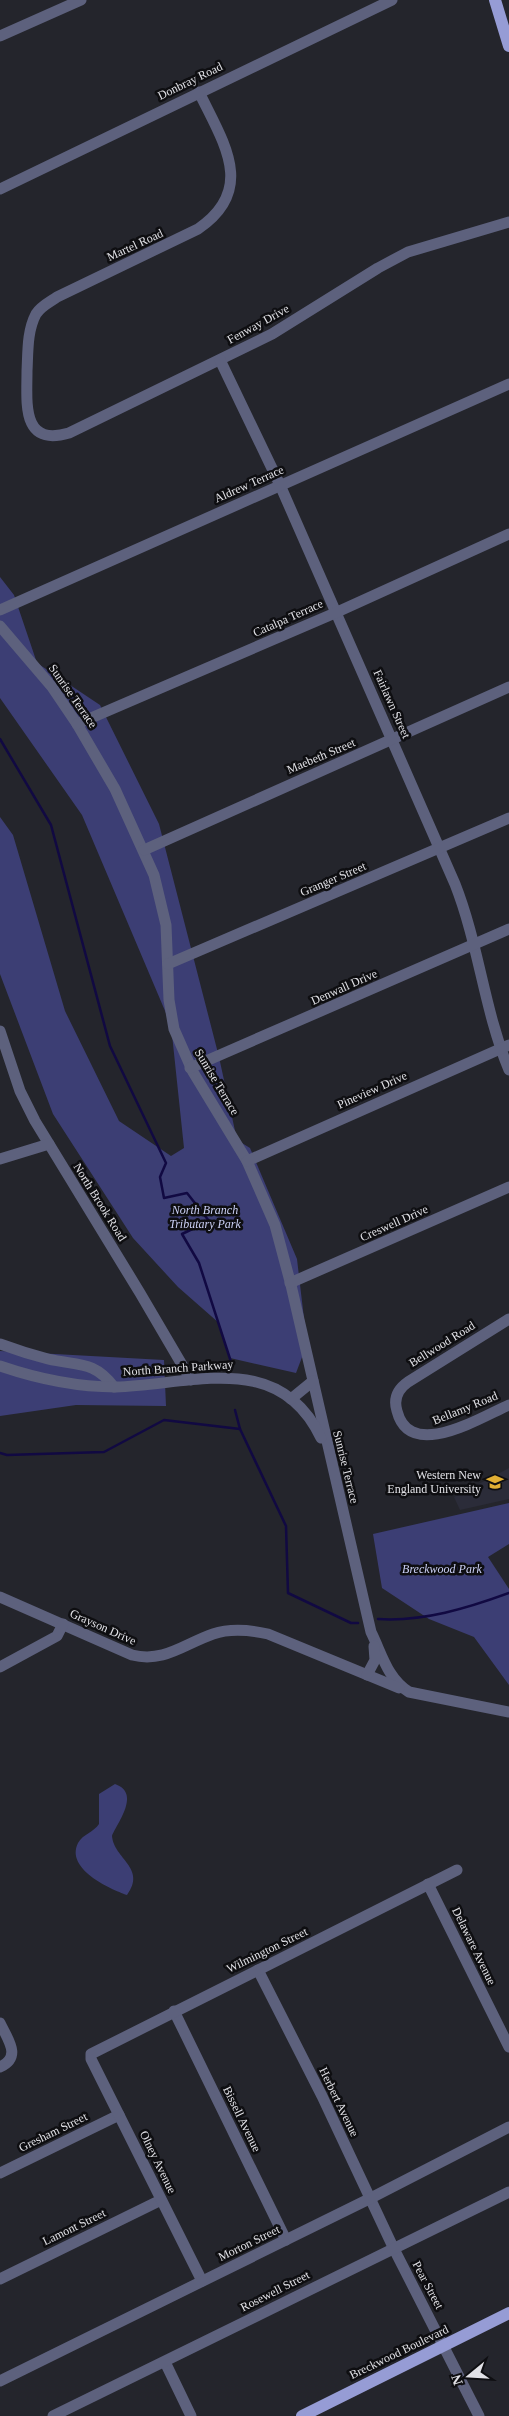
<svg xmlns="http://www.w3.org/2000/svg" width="509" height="2416" viewBox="0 0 509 2416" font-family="Georgia,serif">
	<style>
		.built { fill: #2b2c39 }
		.green { fill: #3c3e74 }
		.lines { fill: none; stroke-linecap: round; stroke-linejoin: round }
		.stream { stroke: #110942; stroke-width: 2.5 }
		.minor { stroke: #5d617d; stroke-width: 11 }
		.major { stroke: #969cd5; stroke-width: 12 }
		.labels { text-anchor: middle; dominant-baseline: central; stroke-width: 5; stroke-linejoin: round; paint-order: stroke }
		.street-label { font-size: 12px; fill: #e2e2e7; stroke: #0e0e11 }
		.park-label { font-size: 12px; font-style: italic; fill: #cbd0f5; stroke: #0e0e11 }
		.poi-label { font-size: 12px; fill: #e2e2e7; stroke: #0e0e11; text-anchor: end }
	</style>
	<rect width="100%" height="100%" fill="#24252c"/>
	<path class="built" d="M509 1468V1499L460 1510 454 1497Z"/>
	<g class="green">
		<path d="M0 577 14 595 37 663 100 705 159 824 219 1057 237 1140 250 1148 297 1259 307 1344 296 1373 230 1358 219 1323 178 1287 133 1238 53 1114 0 974V817L13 835 65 1011 119 1121 171 1156 184 1148 171 1025 82 815 0 698Z"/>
		<path d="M0 1351 164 1360 166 1406 76 1405 0 1416Z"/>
		<path d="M509 1503V1544L488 1557 509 1589V1685L474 1637 429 1619 382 1588 373 1534Z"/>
		<path d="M115 1784C141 1793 118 1822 112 1836 114 1859 147 1868 127 1895 110 1889 65 1869 78 1843 83 1834 94 1832 99 1824V1794Z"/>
	</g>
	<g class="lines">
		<g class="stream">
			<path d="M0 739 51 825 110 1046 166 1163 160 1177 164 1198 187 1193 209 1221 182 1234 199 1263 232 1365"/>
			<path d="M235 1410 240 1429"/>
			<path d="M0 1453 7 1455 104 1452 164 1420 240 1429 286 1526 288 1593 351 1623H358"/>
			<path d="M378 1619C423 1622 468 1608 509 1593"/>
		</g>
		<g class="minor">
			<path d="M0 36 81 0"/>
			<path d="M199 92C223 142 257 189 198 229L57 297C50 302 41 306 36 314 27 331 28 352 27 371 27 403 21 447 69 433L272 334 378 268 408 252 509 222"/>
			<path d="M0 189 392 0"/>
			<path d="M220 360 280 485 455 884C479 945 484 1010 509 1070"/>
			<path d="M0 610 509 384"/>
			<path d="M0 626 52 687 77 724 115 789 154 875 166 925 169 1000 174 1029 193 1072 247 1161 275 1225 291 1285 371 1632C382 1654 387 1678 409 1692L509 1712"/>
			<path d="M77 724 335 613 509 534"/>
			<path d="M144 850 509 687"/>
			<path d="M168 964 509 818"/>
			<path d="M0 1031 20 1091 35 1121 140 1293 191 1380"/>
			<path d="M190 1068 509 929"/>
			<path d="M0 1159 49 1144"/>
			<path d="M247 1161 509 1045"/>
			<path d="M290 1283 509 1187"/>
			<path d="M509 1319 408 1382C398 1389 393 1398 397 1411 410 1462 481 1417 509 1405"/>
			<path d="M0 1344C16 1350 32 1355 48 1359 77 1366 94 1360 114 1387"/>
			<path d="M0 1366C38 1379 76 1387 116 1387 191 1385 279 1349 321 1438"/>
			<path d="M291 1399 313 1381"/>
			<path d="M0 1597 132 1655C164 1663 184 1644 213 1634 231 1628 250 1630 268 1634L399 1688"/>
			<path d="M0 1667 57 1636 63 1624"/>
			<path d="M367 1675 375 1660 374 1646"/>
			<path d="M428 1884 509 2047"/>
			<path d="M258 1970 322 2096 393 2247 479 2416"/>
			<path d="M174 2011 286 2240"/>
			<path d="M0 2023C8 2040 22 2057 0 2067"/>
			<path d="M0 2173 119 2115"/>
			<path d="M0 2279 161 2200"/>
			<path d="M202 2281 91 2059V2054L457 1870"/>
			<path d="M165 2362 191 2416"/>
			<path d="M0 2381 367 2200 509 2127"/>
			<path d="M53 2416 509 2192"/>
		</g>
		<g class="major">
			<path d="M495 0 509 46"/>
			<path d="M302 2416 509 2313"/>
		</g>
	</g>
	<defs>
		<g id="university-bare" transform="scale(1.35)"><path d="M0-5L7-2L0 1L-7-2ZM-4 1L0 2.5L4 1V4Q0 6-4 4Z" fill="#e1af34" stroke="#0e0e11" stroke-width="2.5" paint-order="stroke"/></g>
	</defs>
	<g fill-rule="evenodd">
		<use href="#university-bare" x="495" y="1482"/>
	</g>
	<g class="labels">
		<g class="street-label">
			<text transform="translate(190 81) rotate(-26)">Donbray Road</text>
			<text transform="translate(135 245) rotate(-25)">Martel Road</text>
			<text transform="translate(258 324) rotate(-29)">Fenway Drive</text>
			<text transform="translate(249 484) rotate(-24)">Aldrew Terrace</text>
			<text transform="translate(288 618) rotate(-24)">Catalpa Terrace</text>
			<text transform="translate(73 696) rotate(55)">Sunrise Terrace</text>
			<text transform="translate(392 704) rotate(66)">Fairlawn Street</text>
			<text transform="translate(321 756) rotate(-23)">Maebeth Street</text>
			<text transform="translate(333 879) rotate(-23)">Granger Street</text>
			<text transform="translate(344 987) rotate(-24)">Denwall Drive</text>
			<text transform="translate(217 1082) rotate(59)">Sunrise Terrace</text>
			<text transform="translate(372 1090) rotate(-24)">Pineview Drive</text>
			<text transform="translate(100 1202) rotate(58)">North Brook Road</text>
			<text transform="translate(394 1223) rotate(-24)">Creswell Drive</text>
			<text transform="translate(442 1344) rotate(-32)">Bellwood Road</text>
			<text transform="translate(178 1368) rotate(-4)">North Branch Parkway</text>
			<text transform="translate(465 1408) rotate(-22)">Bellamy Road</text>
			<text transform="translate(346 1467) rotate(76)">Sunrise Terrace</text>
			<text transform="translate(103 1627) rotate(24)">Grayson Drive</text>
			<text transform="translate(474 1946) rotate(64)">Delaware Avenue</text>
			<text transform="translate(267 1950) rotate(-26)">Wilmington Street</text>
			<text transform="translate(339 2102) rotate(64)">Herbert Avenue</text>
			<text transform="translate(242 2119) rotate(64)">Bissell Avenue</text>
			<text transform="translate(53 2132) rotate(-26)">Gresham Street</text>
			<text transform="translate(158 2162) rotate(64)">Olney Avenue</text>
			<text transform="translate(74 2227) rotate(-26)">Lamont Street</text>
			<text transform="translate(249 2243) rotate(-26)">Morton Street</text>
			<text transform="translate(428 2285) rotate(62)">Pear Street</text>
			<text transform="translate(275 2291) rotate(-27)">Rosewell Street</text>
			<text transform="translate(399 2352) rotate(-26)">Breckwood Boulevard</text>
		</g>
		<g class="park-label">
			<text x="205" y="1210">North Branch<tspan x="205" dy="14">Tributary Park</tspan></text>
			<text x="442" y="1569">Breckwood Park</text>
		</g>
		<g class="poi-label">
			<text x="481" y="1475">Western New<tspan x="481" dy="14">England University</tspan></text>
		</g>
	</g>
	<g transform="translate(469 2376) rotate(252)" stroke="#0e0e11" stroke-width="4" paint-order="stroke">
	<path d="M0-4L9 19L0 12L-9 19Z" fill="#e2e2e7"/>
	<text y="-8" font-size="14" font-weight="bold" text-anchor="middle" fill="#e2e2e7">N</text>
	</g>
</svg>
